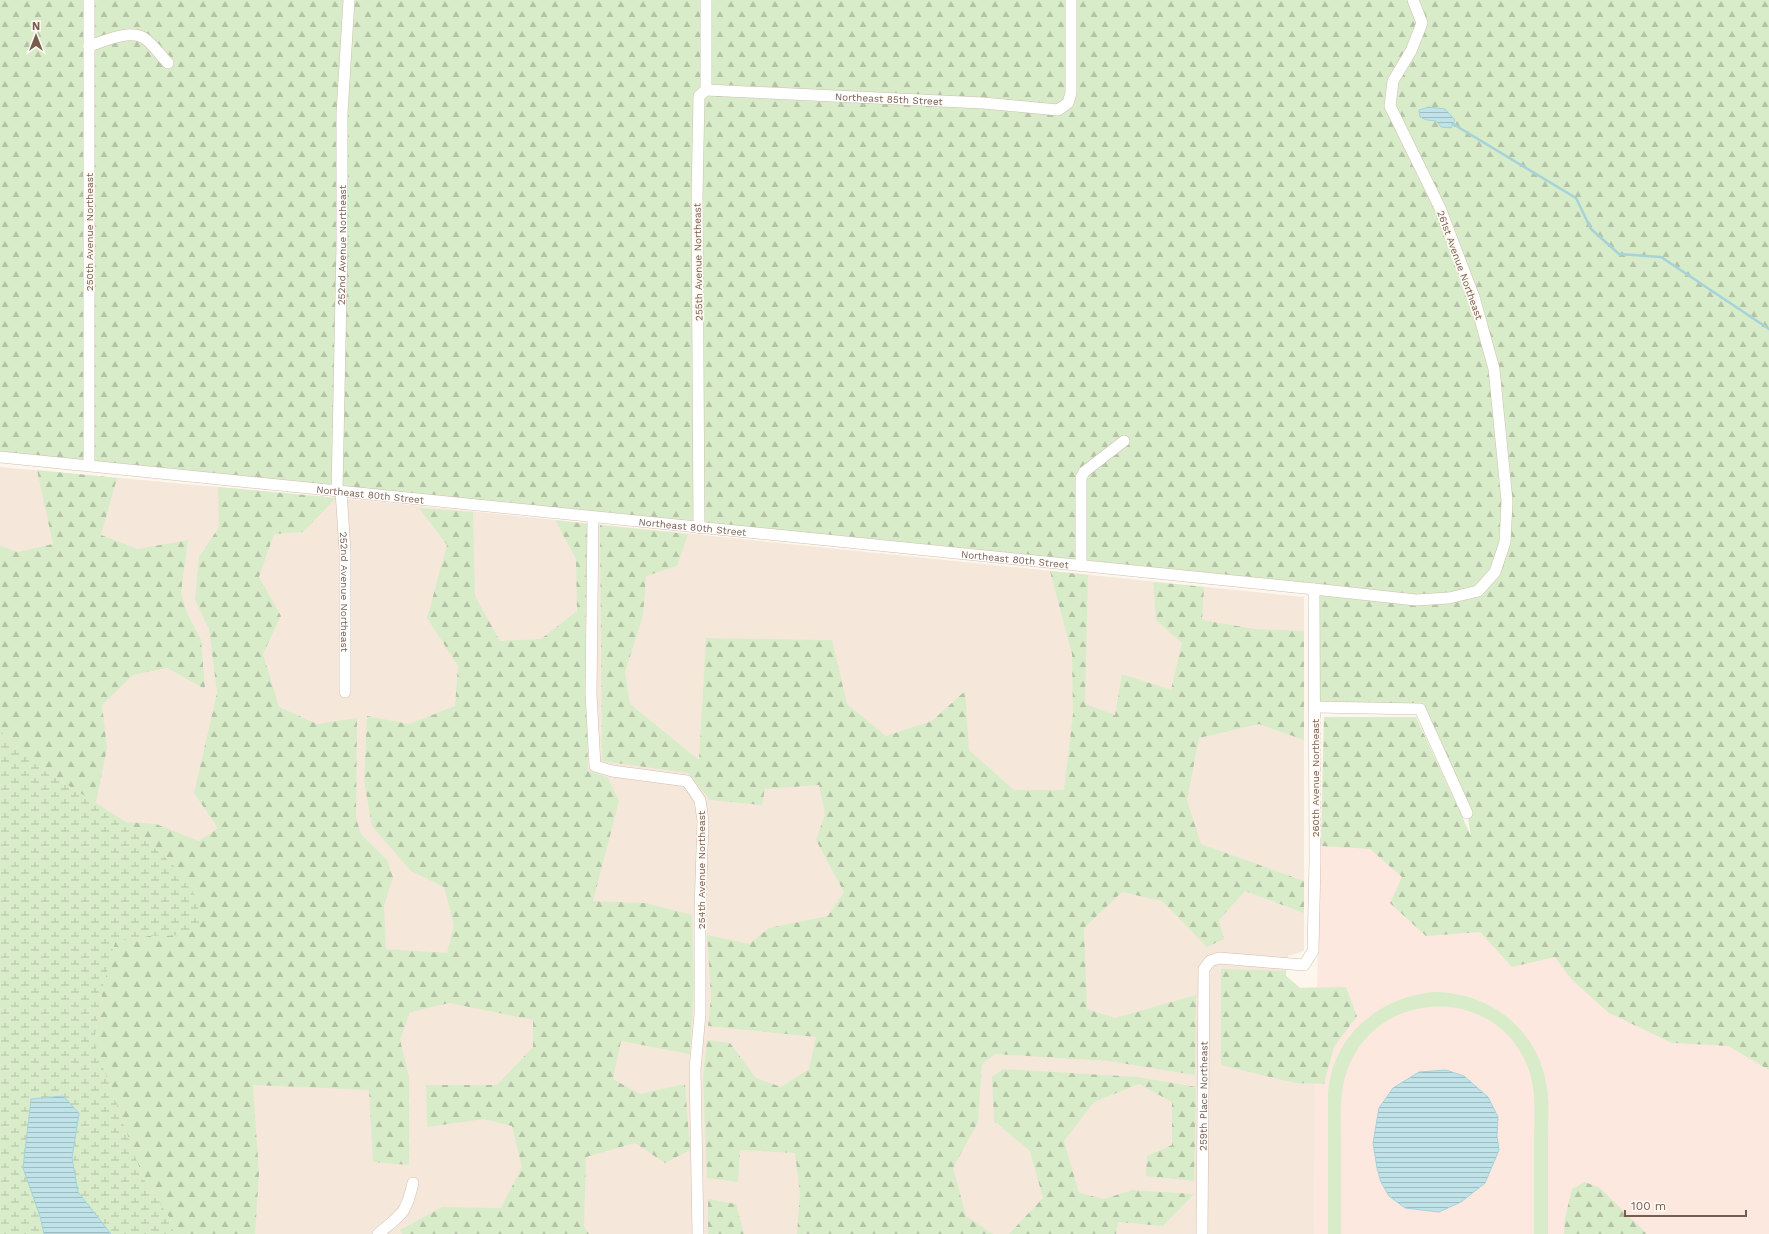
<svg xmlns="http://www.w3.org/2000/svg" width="1769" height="1234" viewBox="0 0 1769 1234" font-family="'Work Sans',sans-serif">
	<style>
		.residential { fill: #f5e8da }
		.commercial { fill: #fde8e0 }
		.forest { fill: url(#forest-firs) }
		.wetland { fill: url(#wetland-marsh) }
		.garden { fill: #d8ecc9 }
		.water { fill: url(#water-rules); stroke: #a5d3da }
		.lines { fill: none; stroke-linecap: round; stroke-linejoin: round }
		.stream { stroke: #a5d3da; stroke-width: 2.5 }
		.minor-casing { stroke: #d1beb0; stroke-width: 12 }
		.minor { stroke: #fff; stroke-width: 11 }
		.labels { text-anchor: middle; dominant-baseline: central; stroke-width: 3.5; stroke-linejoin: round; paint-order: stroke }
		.street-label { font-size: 10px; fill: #7a5c4d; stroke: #fffaf3 }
	</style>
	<defs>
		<pattern id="forest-firs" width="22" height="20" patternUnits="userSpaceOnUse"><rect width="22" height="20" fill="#d8ecc9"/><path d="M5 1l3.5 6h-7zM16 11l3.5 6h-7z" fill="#b4c2a5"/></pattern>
		<pattern id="wetland-marsh" width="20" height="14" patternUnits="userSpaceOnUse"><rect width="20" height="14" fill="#d8ecc9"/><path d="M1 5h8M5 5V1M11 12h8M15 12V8" fill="none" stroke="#b4c2a5"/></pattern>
		<pattern id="water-rules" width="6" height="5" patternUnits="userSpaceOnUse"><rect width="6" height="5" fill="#bfe3e8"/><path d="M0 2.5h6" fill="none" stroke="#a0bbbe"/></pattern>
	</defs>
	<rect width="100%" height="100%" fill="#fdf6ec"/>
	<path class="residential" d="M0 467 392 503 1304 597V951L1288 956 1286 976 1300 988 1317 987 1314 1234H0Z"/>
	<path class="commercial" d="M1324 717H1416L1472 839 1672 1043 1728 1046 1769 1070V1234H1314L1315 1070Z"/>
	<g class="forest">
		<path d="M0 0H1769V1070L1728 1046 1672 1043 1609 1013 1571 979 1555 957 1512 967 1480 932 1426 936 1390 903 1402 877 1370 849 1321 846 1324 717H1416L1471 836 1467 813 1420 709 1315 707 1314 589 0 457Z"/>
		<path d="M37 470 117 478 101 535 138 549 188 540 181 593 187 613 201 640 205 689 167 668 133 675 102 705 107 748 96 803 45 771 0 731V546L18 552 53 544Z"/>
		<path d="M218 487 336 498 303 532 274 534 259 577 281 616 263 654 279 707 317 724 357 718 356 818 361 834 387 860 393 877 384 905 386 949 447 953 454 925 444 887 411 871 372 826 364 781 367 716 409 724 455 706 458 666 427 618 447 545 419 508 473 512 475 596 500 641 541 639 577 611 576 559 555 520 587 524 585 651 588 771 607 777 619 801 593 901 646 903 692 915 694 984 690 1054 621 1041 613 1079 640 1094 685 1084 690 1150 665 1163 635 1143 586 1157 584 1226 589 1234H402L400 1230 442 1207 501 1208 522 1167 512 1126 484 1119 427 1127 426 1085H497L533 1047V1020L449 1003 410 1012 400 1040 409 1077V1165L373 1162 369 1090 253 1085 259 1174 255 1234H173V1223L143 1178 94 1042 103 987 115 942 148 936 188 935 173 865 126 822 156 824 199 841 218 828 194 793 217 693 209 629 195 600 199 557 219 527Z"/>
		<path d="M600 525 688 534 677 566 646 576 643 615 625 672 630 704 699 760 706 638 832 640 847 704 886 736 932 721 965 691 969 750 1014 790H1064L1073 714 1072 654 1050 571 1088 575 1085 704 1115 715 1122 674 1171 690 1182 643 1156 620 1153 582 1204 587 1202 620 1255 629 1304 631V740L1259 724 1199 738 1187 800 1201 844 1304 881V913L1245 891 1219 920 1224 939 1207 947 1162 901 1122 892 1084 928 1087 1009 1115 1018 1196 995 1195 1075 1108 1061 995 1054 982 1064 978 1122 953 1168 966 1216 993 1234H797L800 1194 795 1153 740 1150 738 1182 707 1178 703 1077 707 1040 730 1043 756 1078 781 1087 809 1069 816 1037 708 1026 711 996 707 935 749 944 769 928 828 916 844 892 816 840 825 814 819 785 765 789 762 805 710 800 688 773 602 761Z"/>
		<path d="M1221 969 1286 971V976L1300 988 1346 987 1357 1016 1334 1047 1324 1084 1295 1083 1221 1065Z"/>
		<path d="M1003 1069 1138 1077 1196 1087 1194 1181 1146 1176 1147 1156 1172 1145V1102L1139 1084 1094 1102 1064 1141 1079 1193 1104 1199 1132 1190 1194 1194 1163 1226 1118 1222 1116 1234H1009L1043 1198 1030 1151 994 1121 992 1077Z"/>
		<path d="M1585 1182 1600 1188 1647 1234H1564L1565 1218 1572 1189Z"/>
		<path d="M708 1199 736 1204 744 1234H708Z"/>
	</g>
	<path class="wetland" d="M0 731 45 771 126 822 173 865 197 899 200 925 188 935 148 936 115 942 103 987 94 1042 143 1178 173 1223V1234H0Z"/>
	<path class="garden" d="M1434 992C1488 992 1537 1028 1546 1083 1550 1100 1548 1119 1548 1137 1548 1169 1548 1202 1548 1234H1534C1534 1203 1534 1171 1534 1140 1534 1116 1537 1091 1528 1068 1497 984 1376 987 1347 1071 1339 1093 1341 1118 1341 1140 1341 1171 1341 1203 1341 1234H1328V1095C1331 1037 1378 997 1434 992Z"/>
	<g class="water">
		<path d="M1429 107 1445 109 1455 120 1451 128 1441 127 1436 121 1427 120 1420 117 1419 110Z"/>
		<path d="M1446 1070 1464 1076 1488 1097 1498 1117 1497 1136 1499 1150 1485 1183 1461 1202 1439 1212 1405 1208 1389 1196 1381 1182 1377 1168 1373 1143 1379 1108 1393 1088 1419 1072Z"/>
		<path d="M63 1096 79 1113 72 1158 78 1192 111 1234H44L40 1216 23 1168 31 1099Z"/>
	</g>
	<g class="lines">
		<path class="stream" d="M1453 124 1576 198 1591 229 1619 254 1661 257 1769 329"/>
		<g class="minor-casing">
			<g id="minor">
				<path d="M89 0V465"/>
				<path d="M89 46C105 41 129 29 144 38 153 44 161 56 168 63"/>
				<path id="s1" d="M706 90 983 103 1058 110 1068 103 1071 93V0"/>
				<path id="s2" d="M0 457 1314 589 1416 600 1449 598 1478 591 1495 572 1505 542 1507 501 1494 369 1474 297 1440 208 1390 106 1393 81 1411 51 1422 23 1413 0"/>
				<path id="s3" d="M337 491 342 245V113L349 0"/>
				<path id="s4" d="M341 491 345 551V692"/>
				<path d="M593 517 591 694 595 766 612 771 687 781 700 800 703 821 700 910V1014L695 1069 698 1234"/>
				<path d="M699 528 697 197 699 96 706 90V0"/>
				<path d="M1081 566V478L1084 472 1124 441"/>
				<path d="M1315 707 1420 709 1467 813"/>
				<path d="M378 1234C402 1214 406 1214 413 1183"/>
				<path id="s5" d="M1202 1234 1204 969 1210 961 1219 958 1304 965 1313 951 1315 861 1314 589"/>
			</g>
		</g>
		<use href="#minor" class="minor"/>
	</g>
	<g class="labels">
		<g class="street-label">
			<text stroke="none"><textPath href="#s1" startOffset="183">Northeast 85th Street</textPath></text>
			<text transform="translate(89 232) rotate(-90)">250th Avenue Northeast</text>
			<text stroke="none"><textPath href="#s3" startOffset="246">252nd Avenue Northeast</textPath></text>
			<text transform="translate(698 262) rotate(-91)">255th Avenue Northeast</text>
			<text transform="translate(1460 265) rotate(70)">261st Avenue Northeast</text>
			<text stroke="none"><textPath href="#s2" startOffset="372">Northeast 80th Street</textPath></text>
			<text stroke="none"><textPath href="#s2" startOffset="696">Northeast 80th Street</textPath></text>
			<text stroke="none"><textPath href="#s2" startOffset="1020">Northeast 80th Street</textPath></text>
			<text stroke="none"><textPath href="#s4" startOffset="101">252nd Avenue Northeast</textPath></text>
			<text transform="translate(1315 778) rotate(-90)">260th Avenue Northeast</text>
			<text transform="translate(701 870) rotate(-90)">254th Avenue Northeast</text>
			<text stroke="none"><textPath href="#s5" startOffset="138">259th Place Northeast</textPath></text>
		</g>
	</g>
	<g transform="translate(36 36)" stroke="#fffaf3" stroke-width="3" paint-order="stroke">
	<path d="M0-3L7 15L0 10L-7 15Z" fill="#7a5c4d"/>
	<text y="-6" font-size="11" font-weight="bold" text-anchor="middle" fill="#7a5c4d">N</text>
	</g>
	<path d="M1625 1210v6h121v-6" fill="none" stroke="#7a5c4d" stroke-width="2"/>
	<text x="1631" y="1210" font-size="12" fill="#7a5c4d" stroke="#fffaf3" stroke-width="3" paint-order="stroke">100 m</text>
</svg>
